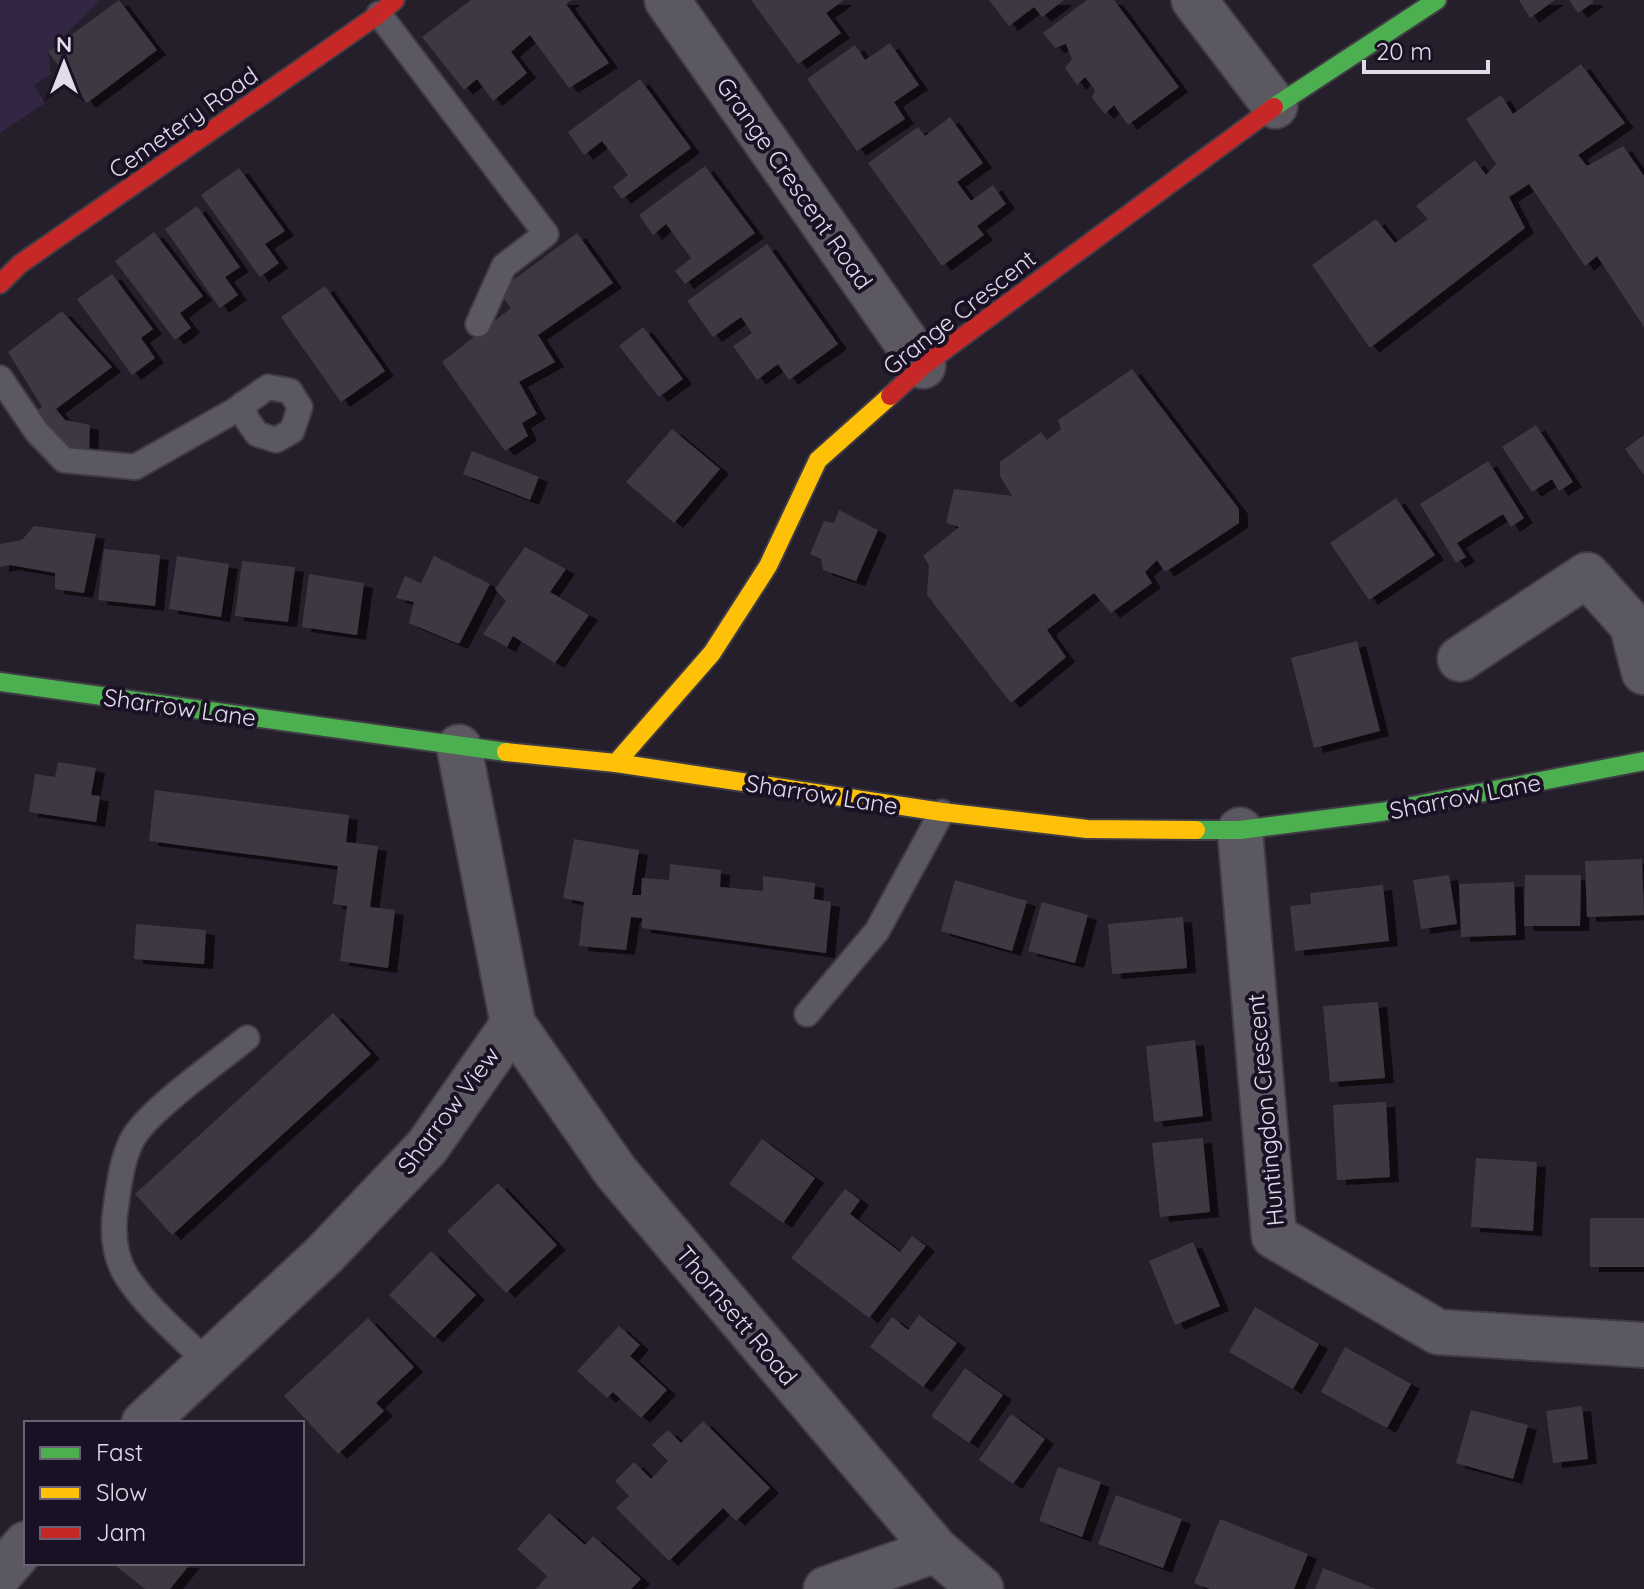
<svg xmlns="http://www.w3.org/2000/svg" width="1644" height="1589" viewBox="0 0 1644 1589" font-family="Quicksand,sans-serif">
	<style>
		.green { fill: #332544 }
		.building { fill: #3d3943; filter: url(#shadow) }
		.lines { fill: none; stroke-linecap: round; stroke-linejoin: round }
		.lane-casing { stroke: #403c45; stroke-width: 28 }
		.street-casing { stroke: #403c45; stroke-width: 48 }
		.fast-casing { stroke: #403c45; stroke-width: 22 }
		.slow-casing { stroke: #403c45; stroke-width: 22 }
		.jam-casing { stroke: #403c45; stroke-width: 22 }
		.lane { stroke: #5c5861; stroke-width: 24 }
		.street { stroke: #5c5861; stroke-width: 44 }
		.fast { stroke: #4caf50; stroke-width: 18 }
		.slow { stroke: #ffc107; stroke-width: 18 }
		.jam { stroke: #c62828; stroke-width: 18 }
		.labels { text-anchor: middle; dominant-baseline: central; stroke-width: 8; stroke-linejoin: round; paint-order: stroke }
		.street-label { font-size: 24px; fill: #e1dbea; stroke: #1a1125 }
	</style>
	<defs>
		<filter id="shadow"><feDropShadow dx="9" dy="5" stdDeviation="0" flood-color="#0009"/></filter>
	</defs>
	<rect width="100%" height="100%" fill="#241f2a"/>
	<path class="green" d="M0 0H100L48 52 51 74 34 85 45 103 0 133Z"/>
	<g class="building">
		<path d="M119 0 157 50 87 103 48 52Z"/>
		<path d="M471 0H572L566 4 609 63 569 88 530 35 511 52 527 73 493 101 477 79 464 90 422 37Z"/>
		<path d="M751 0H844L826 13 841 33 798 64Z"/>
		<path d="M989 0H1064L1042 17 1034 7 1009 26Z"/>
		<path d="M1087 0H1114L1179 87 1128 125 1114 105 1105 114 1092 98 1095 90 1085 77 1077 85 1065 68 1072 59 1066 44 1055 48 1043 33Z"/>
		<path d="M1519 0H1555L1530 18Z"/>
		<path d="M1569 0H1592L1594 2 1578 13Z"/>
		<path d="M890 43 919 85 894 102 905 119 857 151 807 79 855 45 865 60Z"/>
		<path d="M1581 64 1625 123 1578 155 1587 166 1623 146 1644 176V327L1597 256 1585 266 1529 184 1509 197 1525 228 1370 348 1312 265 1376 219 1395 243 1428 219 1416 206 1475 160 1486 175 1496 164 1466 119 1501 95 1513 114Z"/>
		<path d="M640 79 691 148 622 199 613 187 628 175 602 141 584 155 568 132Z"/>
		<path d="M950 117 983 163 957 182 971 201 993 185 1006 204 977 226 984 235 942 266 868 163 918 127 925 136Z"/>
		<path d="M705 166 755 233 685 284 675 271 691 258 666 224 653 235 639 215Z"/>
		<path d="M239 168 285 231 265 244 279 263 260 277 201 195Z"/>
		<path d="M197 206 240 267 225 277 238 295 220 308 165 229Z"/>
		<path d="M154 232 203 296 180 313 191 328 175 340 115 261Z"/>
		<path d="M577 233 613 283 538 335 555 362 519 382 537 414 522 423 528 436 505 451 442 362 511 308 498 291Z"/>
		<path d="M767 244 838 344 789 380 778 364 757 380 733 346 752 333 741 317 713 337 687 301Z"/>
		<path d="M112 274 153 329 141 338 155 358 132 375 77 299Z"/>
		<path d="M325 286 385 371 341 402 281 317Z"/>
		<path d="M62 311 112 367 56 409 65 420 90 425 89 451 68 449 33 413 42 407 8 352Z"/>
		<path d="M643 327 683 379 659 397 619 346Z"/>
		<path d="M1132 369 1239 509V523L1165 572 1157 560 1145 572 1152 583 1111 613 1094 593 1047 630 1066 657 1011 703 927 595 929 565 923 556 959 527 946 523 954 489 1012 496 1000 476V462L1041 432 1047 440 1061 429 1058 420Z"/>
		<path d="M1536 425 1573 482 1559 491 1552 479 1532 492 1502 447Z"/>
		<path d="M672 429 720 469 674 523 626 482Z"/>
		<path d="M1644 435V475L1625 449Z"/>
		<path d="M472 451 539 477 530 500 463 474Z"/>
		<path d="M1488 461 1524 518 1511 527 1503 514 1457 543 1466 557 1456 563 1420 504Z"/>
		<path d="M1396 498 1435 555 1369 600 1330 543Z"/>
		<path d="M839 510 878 530 856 581 823 570 821 559 810 554 824 521 834 523Z"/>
		<path d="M34 526 96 534 84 593 55 589V573L10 565 0 567V544L22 540Z"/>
		<path d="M525 547 566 569 550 592 589 615 555 663 513 636 507 647 483 634 506 601 495 589Z"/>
		<path d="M104 549 160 555 155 606 98 600Z"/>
		<path d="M177 556 229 564 221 617 169 609Z"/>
		<path d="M434 556 490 584 459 644 409 623 414 602 396 598 405 576 421 583Z"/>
		<path d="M242 561 295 567 288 622 235 616Z"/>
		<path d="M309 574 364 583 357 635 302 627Z"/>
		<path d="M1357 641 1380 731 1314 748 1291 658Z"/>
		<path d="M58 762 96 768 91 795 100 796 96 822 29 812 35 774 55 777Z"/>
		<path d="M155 790 349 815 346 842 378 846 370 907 395 910 388 968 340 961 347 906 333 904 338 866 149 841Z"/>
		<path d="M574 839 639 850 632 895H641L642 878 669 880 670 864 721 870 720 887 763 891V876L815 883 814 899 831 902 826 953 642 928V918L631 917 626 950 579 946 584 902 563 898Z"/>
		<path d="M1642 859 1644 915 1587 917 1585 861Z"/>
		<path d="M1449 875 1457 924 1421 929 1413 880Z"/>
		<path d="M1525 875H1581L1580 926H1524Z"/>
		<path d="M955 880 1027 901 1012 951 941 931Z"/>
		<path d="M1514 882 1516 935 1461 937 1459 884Z"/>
		<path d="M1383 885 1389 941 1295 951 1290 906 1311 904 1310 893Z"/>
		<path d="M1042 902 1088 915 1075 963 1028 951Z"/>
		<path d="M1183 917 1187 968 1112 974 1108 924Z"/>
		<path d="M136 924 206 930 204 964 134 959Z"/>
		<path d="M1378 1002 1385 1078 1330 1082 1323 1006Z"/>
		<path d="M333 1013 371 1054 172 1235 135 1194Z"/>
		<path d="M1195 1040 1203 1116 1154 1122 1146 1046Z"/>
		<path d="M1386 1102 1390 1177 1337 1180 1333 1105Z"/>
		<path d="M1203 1138 1210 1212 1160 1217 1152 1143Z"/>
		<path d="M762 1139 815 1178 783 1223 729 1184Z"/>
		<path d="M1476 1158 1537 1162 1533 1231 1471 1227Z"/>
		<path d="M498 1183 557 1245 506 1293 447 1231Z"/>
		<path d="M845 1189 860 1200 850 1214 900 1252 912 1236 926 1246 869 1318 791 1258Z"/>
		<rect x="1590" y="1218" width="54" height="49"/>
		<path d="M1193 1242 1220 1306 1175 1325 1149 1261Z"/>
		<path d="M431 1251 476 1295 434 1338 389 1295Z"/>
		<path d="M1255 1307 1319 1344 1293 1389 1229 1352Z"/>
		<path d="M919 1315 957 1343 923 1387 870 1347 892 1317 908 1330Z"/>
		<path d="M368 1318 414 1367 376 1403 384 1411 338 1454 284 1396Z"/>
		<path d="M619 1326 640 1345 630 1356 667 1390 641 1418 613 1392 607 1398 577 1371Z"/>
		<path d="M1345 1347 1411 1384 1387 1428 1321 1392Z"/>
		<path d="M965 1368 1003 1395 969 1443 931 1416Z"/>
		<path d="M1582 1406 1588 1459 1553 1463 1546 1411Z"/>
		<path d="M1471 1410 1528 1425 1513 1479 1456 1463Z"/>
		<path d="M1011 1414 1045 1439 1013 1484 979 1460Z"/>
		<path d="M703 1421 770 1488 736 1521 723 1508 669 1561 616 1508 629 1496 615 1481 634 1462 651 1479 668 1461 652 1445 668 1430 681 1443Z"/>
		<path d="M1058 1467 1101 1482 1082 1537 1039 1521Z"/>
		<path d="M1116 1495 1182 1519 1163 1568 1098 1544Z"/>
		<path d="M549 1513 585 1545 593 1536 641 1579 631 1589H536L547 1576 517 1549Z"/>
		<path d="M1220 1519 1308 1554 1294 1589H1210L1194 1583Z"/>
		<path d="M112 1563H191L170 1589H145Z"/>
		<path d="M1323 1568 1376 1589H1315Z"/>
	</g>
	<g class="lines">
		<g class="lane-casing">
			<g id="lane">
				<path d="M379 14 546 234 504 266 478 324"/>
				<path d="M0 378 37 432 64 460 135 467 234 411 268 387 290 391 300 407 292 431 276 440 257 434 246 418 243 404"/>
				<path d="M807 1014 877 931 942 812"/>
				<path d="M208 1363C181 1336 148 1309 127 1277 114 1256 112 1230 116 1206 119 1184 122 1160 132 1140 147 1111 219 1061 247 1038"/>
			</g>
		</g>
		<g class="street-casing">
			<g id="street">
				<path d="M667 0 923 366"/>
				<path d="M1194 0 1275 106"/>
				<path d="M1460 659 1587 575 1632 625 1644 672"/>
				<path d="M459 747 513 1024 616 1172 936 1550 981 1589"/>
				<path d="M1240 830 1274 1236 1438 1332 1644 1345"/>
				<path d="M144 1423 324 1255 427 1147 513 1024"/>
				<path d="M0 1574 26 1544"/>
				<path d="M826 1589 936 1550"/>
			</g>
		</g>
		<g class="fast-casing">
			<g id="fast">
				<path d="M1274 107 1437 0"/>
				<path d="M0 682 506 752"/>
				<path d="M1196 830H1240L1381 812 1644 761"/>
			</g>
		</g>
		<g class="slow-casing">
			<g id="slow">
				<path d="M506 752 616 763 942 812 1087 829 1196 830"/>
				<path d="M616 763 712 653 768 566 818 460 890 396"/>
			</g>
		</g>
		<g class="jam-casing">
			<g id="jam">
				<path d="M0 284 20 264 379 14 395 0"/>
				<path d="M890 396 923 366 1274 107"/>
			</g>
		</g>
		<use href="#lane" class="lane"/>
		<use href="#street" class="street"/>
		<use href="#fast" class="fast"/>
		<use href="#slow" class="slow"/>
		<use href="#jam" class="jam"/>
	</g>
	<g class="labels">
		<g class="street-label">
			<text transform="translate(183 122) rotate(-35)">Cemetery Road</text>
			<text transform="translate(795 183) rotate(55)">Grange Crescent Road</text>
			<text transform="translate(959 312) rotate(-38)">Grange Crescent</text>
			<text transform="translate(180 707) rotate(8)">Sharrow Lane</text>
			<text transform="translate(822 794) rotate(9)">Sharrow Lane</text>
			<text transform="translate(1465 796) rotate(-11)">Sharrow Lane</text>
			<text transform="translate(448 1110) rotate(-53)">Sharrow View</text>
			<text transform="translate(1265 1110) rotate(-95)">Huntingdon Crescent</text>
			<text transform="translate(737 1315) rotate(50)">Thornsett Road</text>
		</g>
	</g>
	<rect x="24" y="1421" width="280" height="144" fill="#1a1125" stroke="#6a6274" stroke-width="2"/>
	<rect x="40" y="1447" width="40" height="12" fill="#4caf50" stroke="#6a6274" stroke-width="2"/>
	<text x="96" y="1461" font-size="24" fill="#e1dbea">Fast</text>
	<rect x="40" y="1487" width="40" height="12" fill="#ffc107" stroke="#6a6274" stroke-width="2"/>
	<text x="96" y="1501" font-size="24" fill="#e1dbea">Slow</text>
	<rect x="40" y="1527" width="40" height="12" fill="#c62828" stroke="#6a6274" stroke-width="2"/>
	<text x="96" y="1541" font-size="24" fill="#e1dbea">Jam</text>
	<g transform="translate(64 64)" stroke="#1a1125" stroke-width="6" paint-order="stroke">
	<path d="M0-6L14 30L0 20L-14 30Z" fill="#e1dbea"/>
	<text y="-12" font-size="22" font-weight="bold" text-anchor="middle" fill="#e1dbea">N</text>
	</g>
	<path d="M1364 60v12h124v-12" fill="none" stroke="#e1dbea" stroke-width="4"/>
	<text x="1376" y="60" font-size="24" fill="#e1dbea" stroke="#1a1125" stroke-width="6" paint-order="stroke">20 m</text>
</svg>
